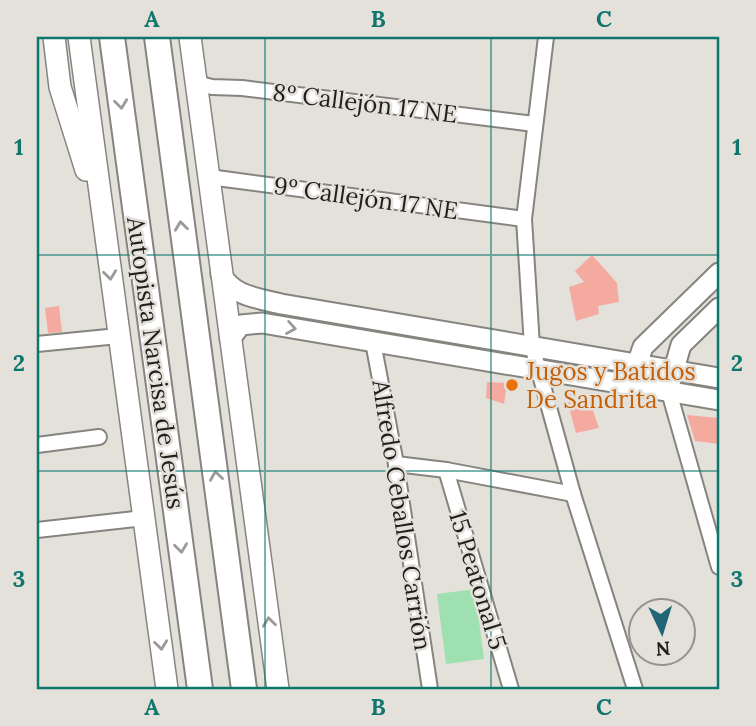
<svg xmlns="http://www.w3.org/2000/svg" width="756" height="726" viewBox="0 0 756 726" font-family="Lora,serif">
	<style>
		.green { fill: #9fe0b0 }
		.building { fill: #f5aaa0 }
		.lines { fill: none; stroke-linecap: round; stroke-linejoin: round }
		.street-casing { stroke: #86847e; stroke-width: 18 }
		.secondary-casing { stroke: #86847e; stroke-width: 23 }
		.primary-casing { stroke: #86847e; stroke-width: 24 }
		.highway-casing { stroke: #86847e; stroke-width: 28 }
		.street { stroke: #fff; stroke-width: 14 }
		.secondary { stroke: #fff; stroke-width: 19 }
		.primary { stroke: #fff; stroke-width: 21 }
		.highway { stroke: #fff; stroke-width: 24 }
		.oneway { stroke: #9b9a99 }
		.grid { fill: none; stroke: #0f766e; stroke-width: 2; stroke-opacity: 0.55 }
		.food-dot { fill: #e8710a; stroke: #e4e1db; stroke-width: 2.5 }
		.labels { text-anchor: middle; dominant-baseline: central; stroke-width: 5; stroke-linejoin: round; paint-order: stroke }
		.street-label { font-size: 24px; fill: #201f1c; stroke: #e4e1db }
		.food-label { font-size: 24px; fill: #c56008; stroke: #e4e1db; text-anchor: start }
		.neatline { fill: none; stroke: #0f766e; stroke-width: 2.5 }
		.grid-label { font-size: 23px; text-anchor: middle; font-weight: bold; fill: #0f766e }
	</style>
	<rect width="100%" height="100%" fill="#e4e1db"/>
	<path class="green" d="M475 589 484 659 446 664 437 594Z"/>
	<g class="building">
		<path d="M592 255 617 283 619 302 598 306 599 314 576 321 569 287 584 282 575 271Z"/>
		<path d="M59 306 62 332 48 333 45 308Z"/>
		<path d="M487 382 507 383 504 404 486 398Z"/>
		<path d="M565 393 588 396 599 428 576 433Z"/>
		<path d="M687 415 719 418V444L695 441Z"/>
	</g>
	<g class="lines">
		<g class="street-casing">
			<g id="street">
				<path d="M546 37 524 219 532 346 573 494 635 689"/>
				<path d="M196 83 212 87 242 88 534 124"/>
				<path d="M209 177 524 219"/>
				<path d="M373 342 396 464 430 689"/>
				<path d="M37 344 118 336"/>
				<path d="M669 392 719 567"/>
				<path d="M37 445 99 437"/>
				<path d="M396 464 446 470 573 494"/>
				<path d="M446 470 511 689"/>
				<path d="M37 530 144 518"/>
			</g>
		</g>
		<g class="secondary-casing">
			<g id="secondary">
				<path d="M221 274C233 297 259 298 281 304L719 378"/>
				<path d="M230 339 241 325 262 323 719 400"/>
				<path d="M637 364 643 347 719 273"/>
				<path d="M671 380 681 345 719 308"/>
			</g>
		</g>
		<g class="primary-casing">
			<g id="primary">
				<path d="M54 37 60 87 86 170"/>
				<path d="M79 37 167 689"/>
				<path d="M190 37 278 689"/>
			</g>
		</g>
		<g class="highway-casing">
			<g id="highway">
				<path d="M112 37 200 689"/>
				<path d="M157 37 244 689"/>
			</g>
		</g>
		<use href="#street" class="street"/>
		<use href="#secondary" class="secondary"/>
		<use href="#primary" class="primary"/>
		<use href="#highway" class="highway"/>
	</g>
	<defs><path id="oneway-chevron" d="M-2-3.5L2.5 0L-2 3.5" fill="none" stroke-width="1.6" stroke-linecap="round" stroke-linejoin="round" transform="scale(1.75)"/></defs>
	<g class="oneway">
		<use href="#oneway-chevron" transform="translate(121 104) rotate(83)"/>
		<use href="#oneway-chevron" transform="translate(181 226) rotate(-97)"/>
		<use href="#oneway-chevron" transform="translate(110 275) rotate(83)"/>
		<use href="#oneway-chevron" transform="translate(291 328) rotate(10)"/>
		<use href="#oneway-chevron" transform="translate(216 476) rotate(-98)"/>
		<use href="#oneway-chevron" transform="translate(181 548) rotate(83)"/>
		<use href="#oneway-chevron" transform="translate(269 622) rotate(-97)"/>
		<use href="#oneway-chevron" transform="translate(161 645) rotate(83)"/>
	</g>
	<path class="grid" d="M265 37V689M491 37V689M37 255H719M37 471H719"/>
	<circle class="food-dot" cx="512" cy="385" r="7"/>
	<g class="labels">
		<g class="street-label">
			<text transform="translate(365 103) rotate(7)">8º Callejón 17 NE</text>
			<text transform="translate(366 198) rotate(8)">9º Callejón 17 NE</text>
			<text transform="translate(156 363) rotate(82)">Autopista Narcisa de Jesús</text>
			<text transform="translate(402 515) rotate(81)">Alfredo Ceballos Carrión</text>
			<text transform="translate(478 580) rotate(73)">15 Peatonal 5</text>
		</g>
		<g class="food-label">
			<text x="526" y="371">Jugos y Batidos<tspan x="526" dy="28">De Sandrita</tspan></text>
		</g>
	</g>
	<rect width="756" height="726" fill="none" stroke="#e4e1db" stroke-width="77"/>
	<g transform="translate(662 632) rotate(176)"><circle r="33" fill="#e4e1db" stroke="#96938f" stroke-width="2"/>
	<path d="M0-5L12 26L0 18L-12 26Z" fill="#206676"/>
	<text y="-10" font-size="19" font-weight="bold" text-anchor="middle" fill="#201f1c">N</text>
	</g>
	<rect x="38" y="38" width="680" height="650" class="neatline"/>
	<g class="grid-label">
		<text x="152" y="27">A</text>
		<text x="378" y="27">B</text>
		<text x="604" y="27">C</text>
		<text x="19" y="155">1</text>
		<text x="737" y="155">1</text>
		<text x="19" y="371">2</text>
		<text x="737" y="371">2</text>
		<text x="19" y="587">3</text>
		<text x="737" y="587">3</text>
		<text x="152" y="715">A</text>
		<text x="378" y="715">B</text>
		<text x="604" y="715">C</text>
	</g>
</svg>
